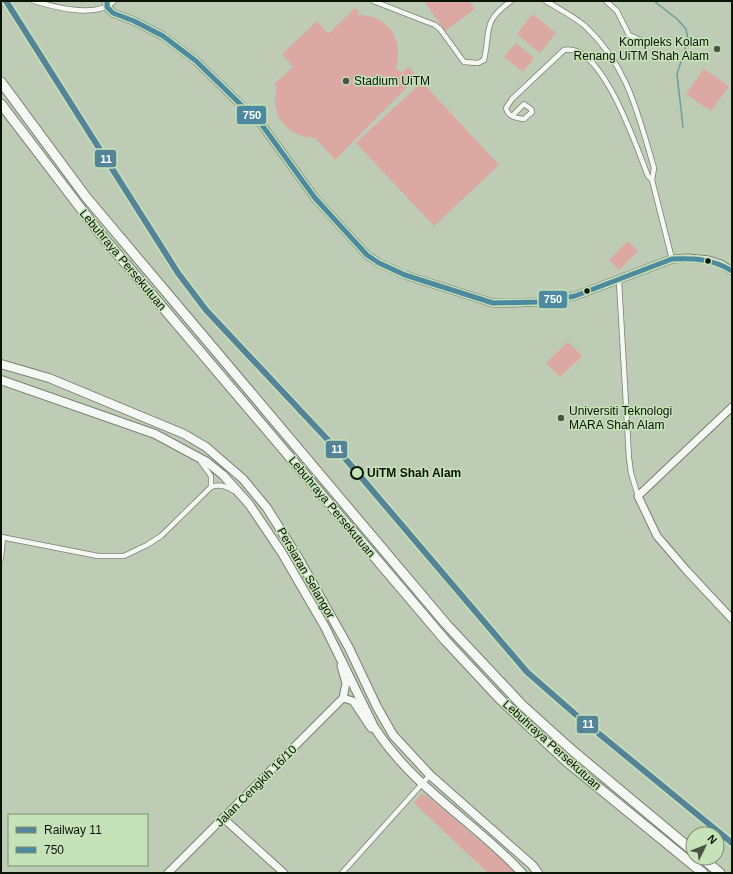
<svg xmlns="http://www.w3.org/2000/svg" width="733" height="874" viewBox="0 0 733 874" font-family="Helvetica,sans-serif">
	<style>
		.green { fill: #dca8a3 }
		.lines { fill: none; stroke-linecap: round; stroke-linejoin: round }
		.stream { stroke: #6b9e98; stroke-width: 1.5 }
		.street-casing { stroke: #768170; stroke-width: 6 }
		.secondary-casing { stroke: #768170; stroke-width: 9 }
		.primary-casing { stroke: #768170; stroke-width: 10 }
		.highway-casing { stroke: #768170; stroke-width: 11 }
		.street { stroke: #f5f7f4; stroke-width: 4.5 }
		.secondary { stroke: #f5f7f4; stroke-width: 7 }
		.primary { stroke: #f5f7f4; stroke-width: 8 }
		.highway { stroke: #f5f7f4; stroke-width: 9 }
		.bus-1-casing { stroke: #c6e2b9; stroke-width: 8 }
		.bus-1 { stroke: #4d8a9f; stroke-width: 5 }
		.rail-1-casing { stroke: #c6e2b9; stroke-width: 9 }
		.rail-1 { stroke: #558498; stroke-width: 6 }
		.poi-dot { fill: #495444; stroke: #c6e2b9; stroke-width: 1.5 }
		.bus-dot { fill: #0a1406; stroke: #c6e2b9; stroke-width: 1.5 }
		.stop-dot { fill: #c6e2b9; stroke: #0a1406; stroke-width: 2 }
		.labels { text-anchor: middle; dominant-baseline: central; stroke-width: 3; stroke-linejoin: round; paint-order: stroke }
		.poi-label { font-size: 12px; fill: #0a1406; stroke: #c6e2b9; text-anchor: start }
		.street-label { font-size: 12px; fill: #0a1406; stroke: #c6e2b9 }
		.stop-label { font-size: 12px; font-weight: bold; fill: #0a1406; stroke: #c6e2b9; text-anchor: start }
		.line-badge { stroke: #c6e2b9; stroke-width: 1.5 }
		.badge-label { font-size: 11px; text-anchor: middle; font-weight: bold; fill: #fff }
	</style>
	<rect width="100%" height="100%" fill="#beccb6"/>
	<g class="green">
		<path d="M424 1H469L475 9 445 31Z"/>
		<path d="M355 8 359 12 357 15C387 14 405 39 396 68L402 73 409 67 417 77 335 160 315 138C288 137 268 114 277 87L274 84 293 67 282 54 317 21 328 34Z"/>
		<path d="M533 14 556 33 540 53 517 34Z"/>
		<path d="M516 43 534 58 523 72 504 57Z"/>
		<path d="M704 69 729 86 711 111 686 94Z"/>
		<path d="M422 82 499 165 434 226 356 143Z"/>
		<path d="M628 241 638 251 619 270 609 260Z"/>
		<path d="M568 342 582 356 560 377 546 363Z"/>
		<path d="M421 794 426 795 518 873H488L414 803Z"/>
	</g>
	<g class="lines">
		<path class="stream" d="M654 1 677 19 686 29 688 40 677 74 683 127"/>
		<g class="street-casing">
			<g id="street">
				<path d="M34 1C54 7 97 19 114 1"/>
				<path d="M373 1 435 25 440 29 464 62 478 63 484 60C491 29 482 22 511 1"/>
				<path d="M546 1C559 9 573 16 585 26 628 66 638 114 654 168L652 180 672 259"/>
				<path d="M606 1 617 11 629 35 647 43"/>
				<path d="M512 116 524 104 531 109 532 112 524 119C516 118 508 117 506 108L512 99 564 50C602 41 637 149 648 176L652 180"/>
				<path d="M619 281 629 458 631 473 638 496"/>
				<path d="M201 462 211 476V487"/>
				<path d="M1 537 98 556H124L147 545 161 536 211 487C220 484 226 486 234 491"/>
				<path d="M1 558 3 537"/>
				<path d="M342 873 430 775"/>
			</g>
		</g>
		<g class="secondary-casing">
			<g id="secondary">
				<path d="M107 1V7L113 13 134 21 163 36 196 61 262 125 315 198 367 255 379 263 405 275 493 303H512L538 302 575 296 672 259 689 258 709 260 721 264 732 271"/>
				<path d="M732 407 638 496 657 536 687 571 732 619"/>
				<path d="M343 698 353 701 371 728"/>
				<path d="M223 818 284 873"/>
				<path d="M168 873 343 698 346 683 341 666"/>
			</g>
		</g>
		<g class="primary-casing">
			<g id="primary">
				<path d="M1 364 49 378 184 434 206 447 243 479 267 508 299 559 349 648 377 707 393 735 430 775 532 865 538 873"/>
				<path d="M1 380 155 434 207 462 223 475 249 504 282 553 325 627 374 727C415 790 474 821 522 873"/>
			</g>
		</g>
		<g class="highway-casing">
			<g id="highway">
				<path d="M1 82 86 197 446 624 522 705 573 751 693 851"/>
				<path d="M1 104 98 231 445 640 499 698 566 761 703 873"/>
				<path d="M702 858 720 873"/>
			</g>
		</g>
		<use href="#street" class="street"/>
		<use href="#secondary" class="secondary"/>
		<use href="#primary" class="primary"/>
		<use href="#highway" class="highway"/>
		<g class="bus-1-casing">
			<path id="bus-1" d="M107 1V7L113 13 134 21 163 36 196 61 262 125 315 198 367 255 379 263 405 275 493 303 538 302 575 296 672 259C694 258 713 259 732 271"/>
		</g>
		<use href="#bus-1" class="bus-1"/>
		<g class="rail-1-casing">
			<path id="rail-1" d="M6 1 178 273 206 310 343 456 527 672 575 714 732 843"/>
		</g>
		<use href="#rail-1" class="rail-1"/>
	</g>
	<g class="poi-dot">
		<circle cx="717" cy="49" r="4"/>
		<circle cx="346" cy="81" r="4"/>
		<circle cx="561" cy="418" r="4"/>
	</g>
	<g class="bus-dot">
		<circle cx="708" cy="261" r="3.5"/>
		<circle cx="587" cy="291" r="3.5"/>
	</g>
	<circle class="stop-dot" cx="357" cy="473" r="6"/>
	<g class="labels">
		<g class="poi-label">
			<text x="709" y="42" text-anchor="end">Kompleks Kolam<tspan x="709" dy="14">Renang UiTM Shah Alam</tspan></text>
			<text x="354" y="81">Stadium UiTM</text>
			<text x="569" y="411">Universiti Teknologi<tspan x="569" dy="14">MARA Shah Alam</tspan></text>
		</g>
		<g class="street-label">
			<text transform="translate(123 260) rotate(50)">Lebuhraya Persekutuan</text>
			<text transform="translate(332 507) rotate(50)">Lebuhraya Persekutuan</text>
			<text transform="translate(306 573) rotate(60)">Persiaran Selangor</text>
			<text transform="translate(552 745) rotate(42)">Lebuhraya Persekutuan</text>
			<text transform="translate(256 786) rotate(-45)">Jalan Cengkih 16/10</text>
		</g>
		<g class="stop-label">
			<text x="367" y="473">UiTM Shah Alam</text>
		</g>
	</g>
	<g class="line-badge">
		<rect x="236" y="105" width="31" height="20" rx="4" fill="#4d8a9f"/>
		<rect x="94" y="149" width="23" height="19" rx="4" fill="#558498"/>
		<rect x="538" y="290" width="30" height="19" rx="4" fill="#4d8a9f"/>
		<rect x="325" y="440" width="23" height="19" rx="4" fill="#558498"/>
		<rect x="576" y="715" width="23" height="19" rx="4" fill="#558498"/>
	</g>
	<g class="badge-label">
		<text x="252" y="119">750</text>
		<text x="106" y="163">11</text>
		<text x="553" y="303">750</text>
		<text x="337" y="453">11</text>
		<text x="588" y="728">11</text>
	</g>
	<rect width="733" height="874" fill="none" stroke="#0a1406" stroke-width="4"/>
	<rect x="8" y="814" width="140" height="52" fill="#c6e2b9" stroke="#7b9071"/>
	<rect x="16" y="827" width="20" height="6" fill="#558498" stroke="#7b9071"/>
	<text x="44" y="834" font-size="12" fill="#0a1406">Railway 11</text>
	<rect x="16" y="847" width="20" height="6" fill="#4d8a9f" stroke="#7b9071"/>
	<text x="44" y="854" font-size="12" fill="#0a1406">750</text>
	<g transform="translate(705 846) rotate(47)"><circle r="19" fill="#c6e2b9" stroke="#7b9071"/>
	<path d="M0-3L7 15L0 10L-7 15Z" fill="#495444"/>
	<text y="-6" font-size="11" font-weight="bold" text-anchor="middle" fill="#0a1406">N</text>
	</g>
</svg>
